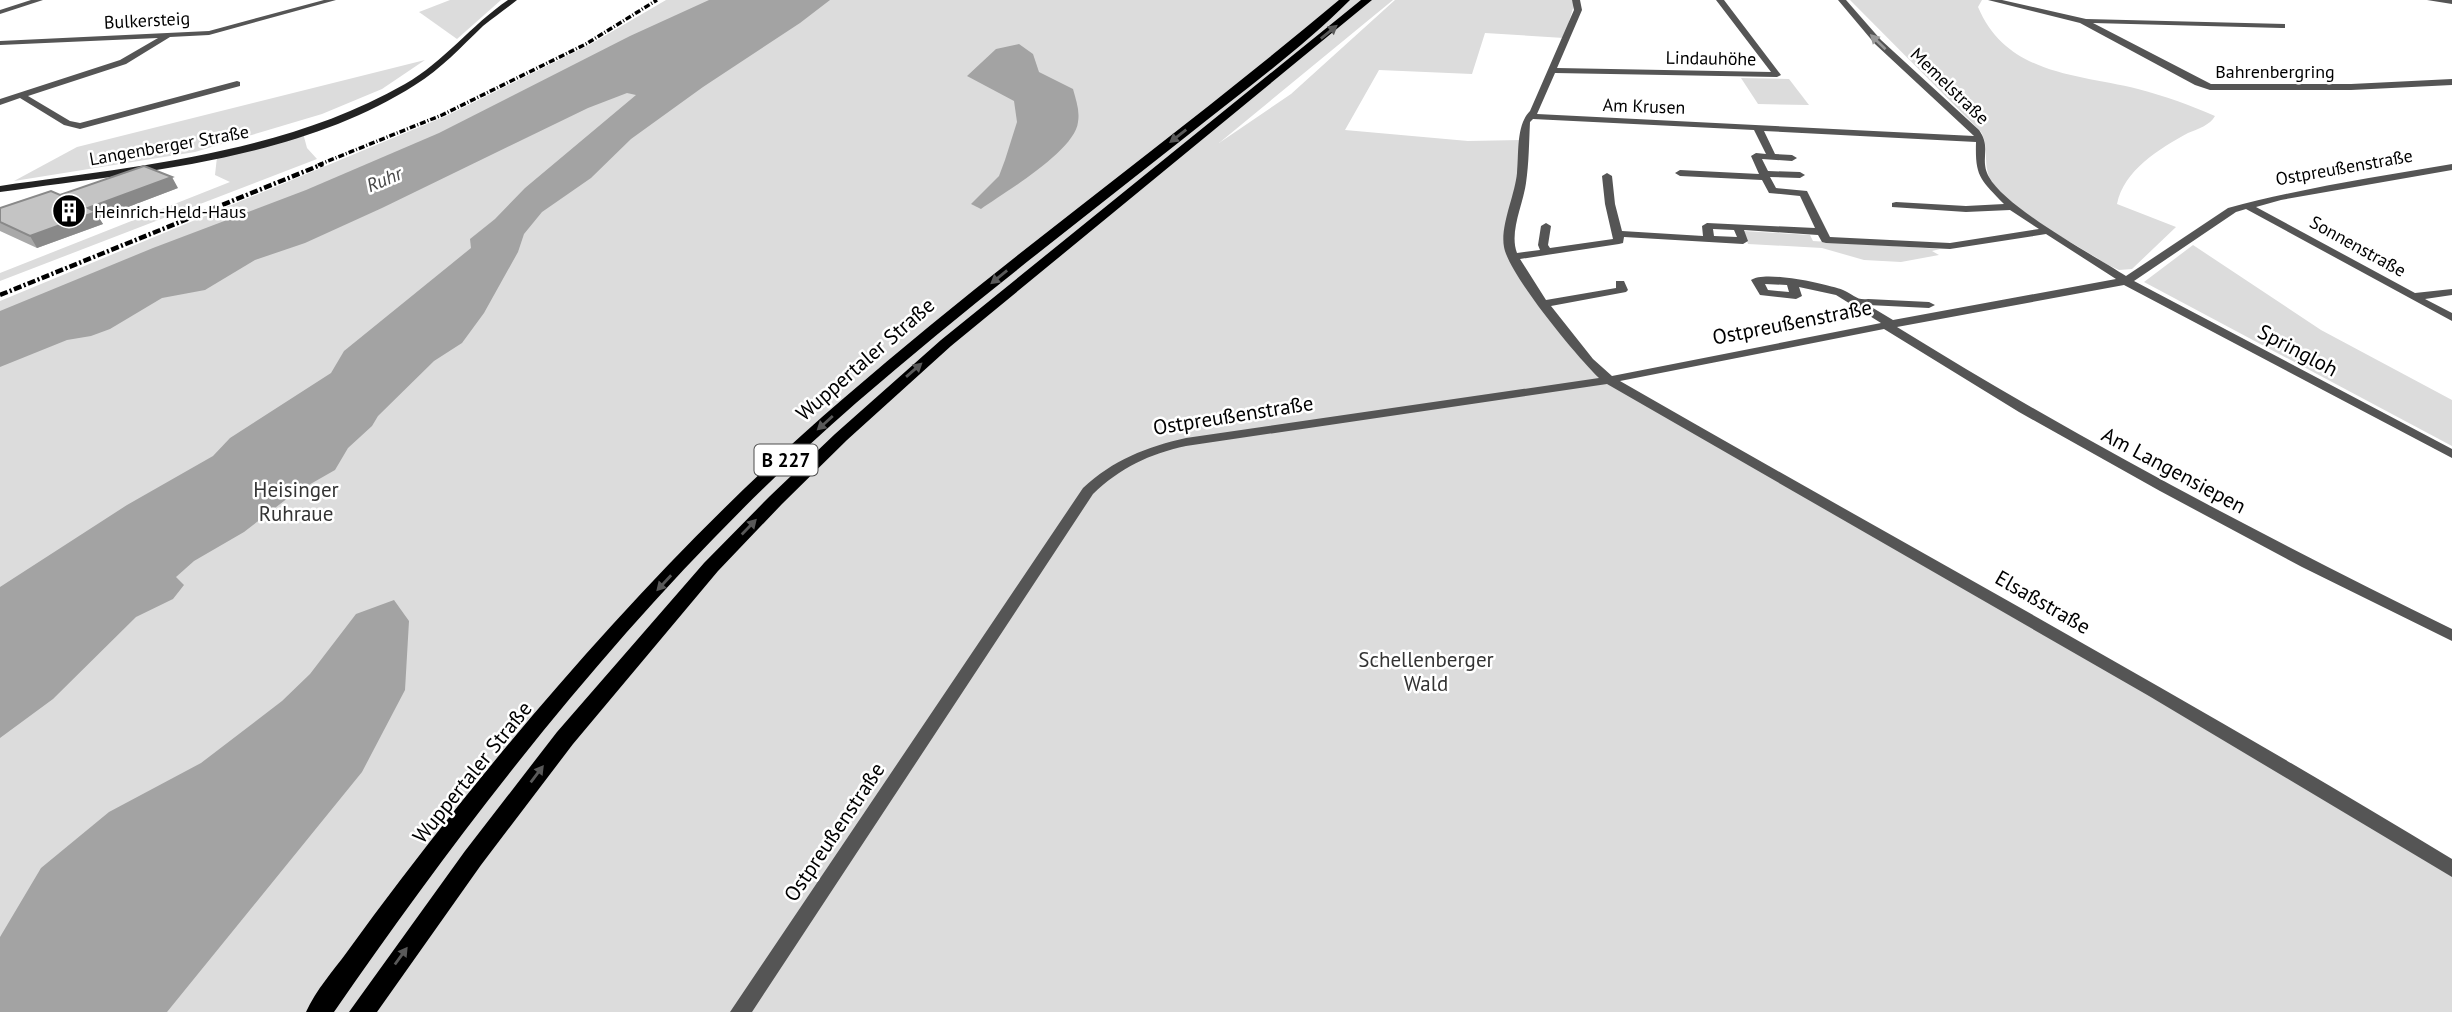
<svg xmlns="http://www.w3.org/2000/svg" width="2452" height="1012" viewBox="0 0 2452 1012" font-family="'PT Sans',sans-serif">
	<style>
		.green { fill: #dcdcdc }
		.water { fill: #a3a3a3 }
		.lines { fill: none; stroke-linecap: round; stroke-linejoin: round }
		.primary-casing { stroke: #dbdbdb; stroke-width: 3 }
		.street { fill: #555; fill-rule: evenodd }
		.secondary { fill: #222; fill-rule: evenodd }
		.primary { fill: #000; fill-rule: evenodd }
		.rail-far1 { stroke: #000; stroke-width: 3.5; stroke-dasharray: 6 2 1 2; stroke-linecap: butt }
		.rail { stroke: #000; stroke-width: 4.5; stroke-dasharray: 8 2.5 2 2.5; stroke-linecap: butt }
		.wall { fill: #a9a9a9 }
		.shaded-wall { fill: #898989 }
		.building { fill: #c4c4c4; stroke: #898989; stroke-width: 2 }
		.oneway { fill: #595959 }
		.oneway2 { fill: #999 }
		.labels { text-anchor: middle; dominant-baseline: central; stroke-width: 5; stroke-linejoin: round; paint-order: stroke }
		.far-street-label { font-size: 18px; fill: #000; stroke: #fff }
		.far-poi-label { font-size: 18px; fill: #000; stroke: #fff; text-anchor: start }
		.far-water-label { font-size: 19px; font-style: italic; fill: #444; stroke: #fff }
		.shield { fill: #fff; stroke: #4c4c4c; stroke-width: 2 }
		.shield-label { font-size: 19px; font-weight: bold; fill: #000 }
		.street-label { font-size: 21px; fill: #000; stroke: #fff }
		.park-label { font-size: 21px; fill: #333; stroke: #fff }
	</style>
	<rect width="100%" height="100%" fill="#fff"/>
	<g class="green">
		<path d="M450 0H501L457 39 419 12Z"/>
		<path d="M666 0H1393L1219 143 1291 94 1395 0H1572L1574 5 1564 38 1485 33 1472 74 1379 70 1345 130 1468 141 1521 140 1520 183 1507 245 1588 364 2452 872V1012H0V301L446 116 589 45Z"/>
		<path d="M1850 0H1982L1978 7C2007 75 2076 74 2138 89 2165 96 2190 105 2215 116 2210 125 2198 129 2188 133 2159 149 2124 170 2117 204L2176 227 2132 269 2119 270 2106 264C2073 241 2012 215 1991 180 1982 165 1990 147 1981 132Z"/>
		<path d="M425 60 382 89 322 114 195 152 14 181 77 147Z"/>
		<path d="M1741 78 1789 79 1809 105 1758 104Z"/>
		<path d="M303 133 307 148 317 159 0 281V273L230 182 215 175 217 157Z"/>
		<path d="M1744 231 1810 235 1813 241 1940 249 1932 251 1939 255 1901 262 1864 260 1822 248 1748 244Z"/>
		<path d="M2193 245 2321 330 2452 400V446L2144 282Z"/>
	</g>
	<g class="water">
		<path d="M709 0H830L800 23 703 87 631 139 591 178 542 212 524 234 518 252 484 313 462 343 434 361 378 416 372 426 348 448 335 470 293 494 244 532 194 561 176 577 184 585 173 599 136 617 53 699 0 738V587L127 505 213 456 230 438 331 373 344 351 471 248 470 239 495 219 525 188 636 95 627 93 588 108 382 208 305 243 255 260 205 290 162 298 110 329 91 336 67 340 0 367V311L153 248 306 190 439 133 630 36Z"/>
		<path d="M1019 44 1033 54 1039 72 1073 89C1076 100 1080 111 1078 122 1075 151 1005 192 981 209L971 204 999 176 1005 160 1017 122 1014 101 967 76 996 49Z"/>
		<path d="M394 600 409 621 405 690 362 772 167 1012H0V937L41 868 109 812 201 763 282 701 310 674 356 614Z"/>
	</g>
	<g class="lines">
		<g class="primary-casing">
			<g id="primary">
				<path d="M1339 0H1350C1299 51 1239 94 1183 139 1073 226 962 311 856 403 654 579 486 792 334 1012H306C316 990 333 971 347 952 383 902 420 854 458 806 575 660 702 520 844 398 1004 259 1177 136 1339 0Z"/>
				<path d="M1361 0H1372L951 346 847 440 782 504 718 571 573 744 481 865 377 1012H349L465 851 557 732 704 563 770 496 835 434 941 340Z"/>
			</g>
		</g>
		<g class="street">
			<path d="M31 0H43L0 14V10Z"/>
			<path d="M324 0H336L209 35 170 37 126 64 28 96 70 121 80 123 237 81 240 82V86L80 129 64 125 20 98 0 105V99L120 60 158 38 0 45V41L209 31Z"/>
			<path d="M1572 0H1580L1582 10 1557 68 1771 72 1716 0H1724L1781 75 1777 77 1555 73 1537 114 1974 136 1875 44 1838 0H1846L1881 40 1979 130C1992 148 1979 159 1989 177 2006 208 2093 255 2126 276L2228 208C2301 188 2377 177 2452 164V170L2281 200 2256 207 2415 293 2452 289V295L2425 299 2452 313V321L2246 209 2236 212 2134 281 2452 449V458L2124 285 1897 327C2076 438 2263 536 2452 629V641L2302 567 2160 491 2019 412 1884 329 1620 381C1898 541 2179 693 2452 859V877L2149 696 1607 384 1186 446C1149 454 1120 468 1093 494L752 1012H730L1083 488C1113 460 1146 447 1186 438L1599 378C1577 357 1509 275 1504 247 1500 226 1515 195 1517 173 1519 153 1516 125 1530 111L1574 10ZM1533 119 1754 130 1766 154 1756 153 1751 156 1759 174 1680 170 1675 173 1680 176 1762 180 1769 193 1800 196 1815 228 1707 223 1702 226 1703 236 1622 231 1615 204 1612 176 1607 173 1602 176 1605 204 1613 239 1550 248 1548 245 1551 226 1546 223 1541 226 1538 245 1540 250 1517 253C1509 232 1523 205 1526 183 1529 163 1529 142 1530 122ZM1764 131 1976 142C1975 177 1980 179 2004 204L1966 206 1896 202 1892 203V207L1966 212 2010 210 2039 229 1950 243 1830 237 1807 191 1776 188 1770 177 1800 178 1805 175 1800 172 1768 171 1762 159 1792 161 1797 158 1792 155 1775 154ZM1713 229 1734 230 1737 237 1714 236ZM1744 230 1818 235 1822 242 1826 243 1950 249 2046 234 2116 279 1893 320 1868 305 1929 308 1935 305 1929 302 1868 299C1857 301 1853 294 1843 290 1826 284 1765 270 1751 280L1760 295 1796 299 1802 296 1799 287 1836 295 1881 323 1612 376 1593 359 1551 306 1626 292 1628 290 1624 281H1616V288L1546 300 1520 259 1619 244 1623 243 1624 237 1743 244 1748 241ZM1765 284 1787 285 1789 292 1768 290Z"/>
			<path d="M1988 0H2002L2086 19 2285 24V28H2282L2093 23 2211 84H2351L2452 79V85L2351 90H2210L2195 85 2080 23Z"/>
			<path d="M2427 0H2452V4Z"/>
		</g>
		<path class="secondary" d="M508 0H517C506 9 494 17 483 26 461 47 441 69 415 85 296 161 136 172 0 192V186C138 166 282 154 405 84 444 62 471 25 508 0Z"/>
		<use href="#primary" class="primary"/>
		<path class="rail-far1" d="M318 165 442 115 586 44 657 0"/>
		<path class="rail" d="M0 295 323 164"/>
	</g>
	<path class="wall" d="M178 188 99 218 103 224 37 248 0 231V208Z"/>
	<path class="shaded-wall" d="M172 177 178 188 99 218 103 224 37 248 30 236 88 208Z"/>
	<path class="building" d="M144 166 172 177 88 208 96 212 30 236 0 222V208L51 191 60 195Z"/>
	<defs><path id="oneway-solid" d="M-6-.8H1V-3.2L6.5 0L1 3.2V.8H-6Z" transform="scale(1.75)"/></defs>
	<g class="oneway">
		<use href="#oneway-solid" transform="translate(1329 32) rotate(-39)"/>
		<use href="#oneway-solid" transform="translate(1178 136) rotate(142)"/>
		<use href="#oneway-solid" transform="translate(999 277) rotate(141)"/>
		<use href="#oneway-solid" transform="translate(914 370) rotate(-41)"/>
		<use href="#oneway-solid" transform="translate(825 423) rotate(138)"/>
		<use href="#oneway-solid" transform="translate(749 527) rotate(-46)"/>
		<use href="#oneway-solid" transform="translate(664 583) rotate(133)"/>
		<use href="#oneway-solid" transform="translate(537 774) rotate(-53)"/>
		<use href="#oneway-solid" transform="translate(401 956) rotate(-54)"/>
	</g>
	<use class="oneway2" href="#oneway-solid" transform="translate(1878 42) rotate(-136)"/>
	<defs>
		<g id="building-disc" transform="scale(1.75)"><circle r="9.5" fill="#000" stroke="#fff"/><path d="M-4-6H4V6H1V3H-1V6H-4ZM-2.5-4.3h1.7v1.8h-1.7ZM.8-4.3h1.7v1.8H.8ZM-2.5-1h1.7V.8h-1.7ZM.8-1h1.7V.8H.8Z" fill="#fff"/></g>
	</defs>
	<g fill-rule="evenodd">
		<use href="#building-disc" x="69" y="211"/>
	</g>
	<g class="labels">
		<g class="far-street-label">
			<text transform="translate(147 20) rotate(-3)">Bulkersteig</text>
			<text transform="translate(1711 58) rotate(1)">Lindauhöhe</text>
			<text x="2275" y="71">Bahrenbergring</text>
			<text transform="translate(1950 86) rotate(44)">Memelstraße</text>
			<text transform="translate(1644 106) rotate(2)">Am Krusen</text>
			<text transform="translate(169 145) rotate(-10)">Langenberger Straße</text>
			<text transform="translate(2344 167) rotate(-10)">Ostpreußenstraße</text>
			<text transform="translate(2358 246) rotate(29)">Sonnenstraße</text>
		</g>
		<g class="far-poi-label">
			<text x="94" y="211">Heinrich-Held-Haus</text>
		</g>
		<g class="far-water-label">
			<text transform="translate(384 179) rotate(-23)">Ruhr</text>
		</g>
		<rect class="shield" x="754.5" y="444.5" width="63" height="31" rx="5"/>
		<g class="shield-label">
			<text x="786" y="460">B 227</text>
		</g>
		<g class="street-label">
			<text transform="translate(1792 322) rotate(-11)">Ostpreußenstraße</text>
			<text transform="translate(2298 350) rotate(28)">Springloh</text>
			<text transform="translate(865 359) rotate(-41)">Wuppertaler Straße</text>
			<text transform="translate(1233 415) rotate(-9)">Ostpreußenstraße</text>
			<text transform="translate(2174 470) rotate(28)">Am Langensiepen</text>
			<text transform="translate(2043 602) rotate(30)">Elsaßstraße</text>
			<text transform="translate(472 772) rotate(-51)">Wuppertaler Straße</text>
			<text transform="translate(834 832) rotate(-56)">Ostpreußenstraße</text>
		</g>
		<g class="park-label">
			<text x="296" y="489">Heisinger<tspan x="296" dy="24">Ruhraue</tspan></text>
			<text x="1426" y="659">Schellenberger<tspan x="1426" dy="24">Wald</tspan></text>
		</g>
	</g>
</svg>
